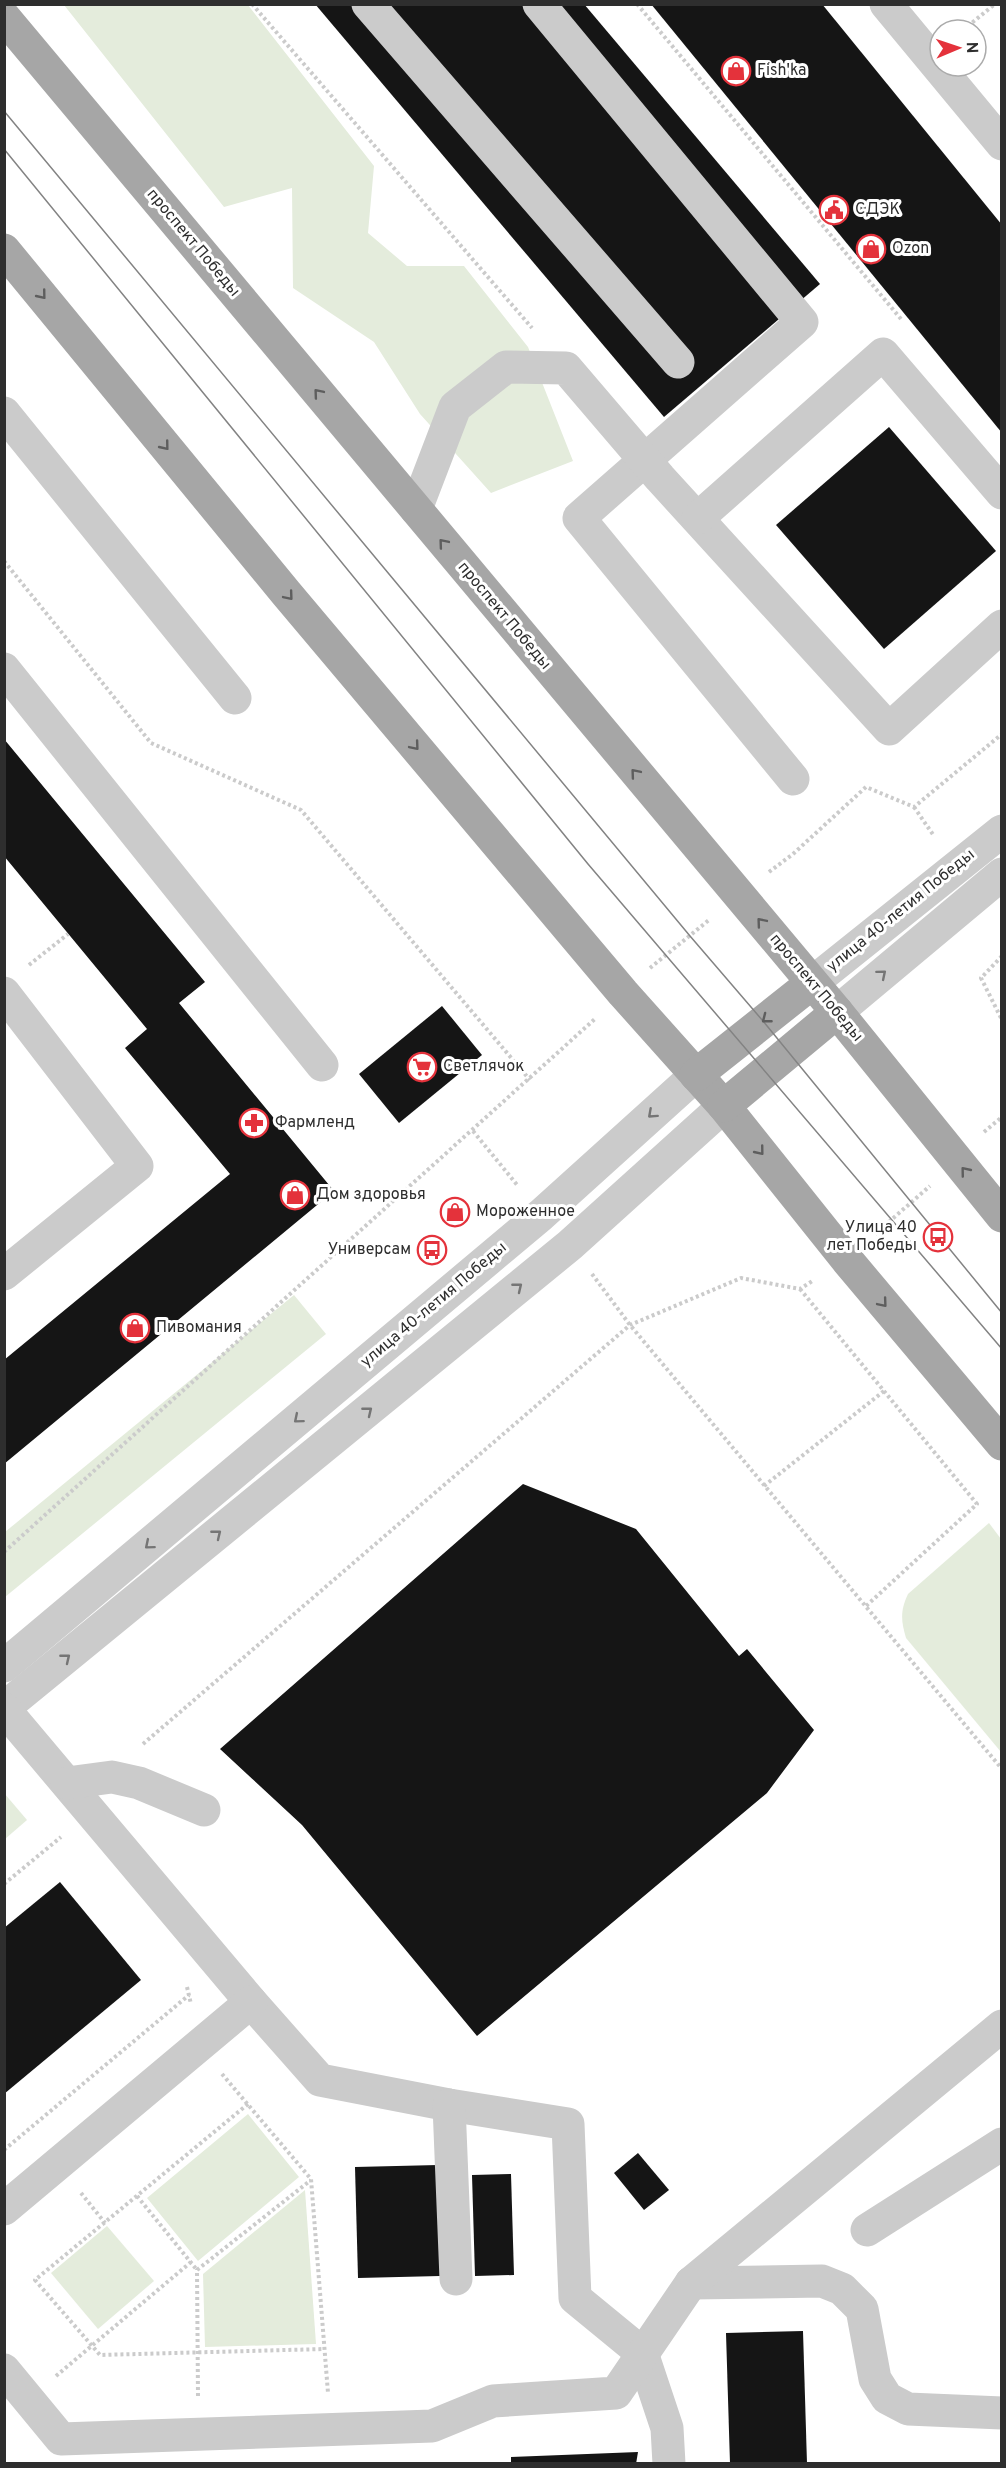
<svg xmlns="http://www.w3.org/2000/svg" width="1006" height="2468" viewBox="0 0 1006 2468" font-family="Overpass,sans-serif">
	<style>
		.green { fill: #e4ecdc }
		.building { fill: #151515 }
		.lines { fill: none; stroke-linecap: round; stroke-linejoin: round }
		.path { stroke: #cbcbcb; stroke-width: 4; stroke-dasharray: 3 3; stroke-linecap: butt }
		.minor { stroke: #cbcbcb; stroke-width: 33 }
		.major { stroke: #a6a6a6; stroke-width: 33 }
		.tram { stroke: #838383; stroke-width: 1.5 }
		.oneway { stroke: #5e5e5e }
		.oneway2 { stroke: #757575 }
		.labels { text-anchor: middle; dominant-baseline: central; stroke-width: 6; stroke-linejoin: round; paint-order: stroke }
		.poi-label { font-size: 16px; fill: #2e2e2e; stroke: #fff; text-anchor: start }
		.street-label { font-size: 16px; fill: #2e2e2e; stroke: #fff }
	</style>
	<rect width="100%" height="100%" fill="#fff"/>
	<g class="green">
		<path d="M64 5H248L374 166 368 233 407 266H464L528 347 573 461 491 493 420 414 374 342 293 288 292 188 224 207Z"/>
		<path d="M294 1295 326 1334 5 1597V1532Z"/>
		<path d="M989 1523 1001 1539V1752L906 1638C901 1621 900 1611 908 1594Z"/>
		<path d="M4 1793 27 1820 5 1839H4Z"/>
		<path d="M248 2114 299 2177 198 2261 147 2198Z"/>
		<path d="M305 2190 316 2344 205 2347 203 2274Z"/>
		<path d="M107 2226 154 2281 98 2329 51 2273Z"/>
	</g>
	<g class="building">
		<path d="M315 4H584L820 284 664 417Z"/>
		<path d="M651 4H822L1002 225V433Z"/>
		<path d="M889 427 996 551 884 649 776 525Z"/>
		<path d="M4 739 205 982 179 1003 334 1191 4 1464V1360L230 1174 125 1048 147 1029 4 856Z"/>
		<path d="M442 1006 482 1055 399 1123 359 1074Z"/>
		<path d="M523 1484 636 1529 739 1656 747 1649 814 1730 767 1793 477 2036 302 1825 220 1749Z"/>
		<path d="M60 1882 141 1980 4 2094V1928Z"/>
		<path d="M638 2153 669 2190 644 2210 614 2173Z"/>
		<path d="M438 2165 440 2276 358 2278 355 2167Z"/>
		<path d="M511 2174 514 2275 475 2276 472 2175Z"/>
		<path d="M803 2331 807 2464H730L726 2333Z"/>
		<path d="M638 2452 636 2464H511V2457Z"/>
	</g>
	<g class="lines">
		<g class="path">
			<path d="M252 4 532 328"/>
			<path d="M637 4 901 319"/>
			<path d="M963 30 995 4"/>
			<path d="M4 561 151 743 301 810 530 1080"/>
			<path d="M914 807 934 836"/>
			<path d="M769 872 793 854 866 787 914 807 1002 734"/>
			<path d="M1002 956 981 978 1002 1020"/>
			<path d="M29 965 68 934"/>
			<path d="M650 968 709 920"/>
			<path d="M473 1131 518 1186"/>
			<path d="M984 1132 1002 1117"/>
			<path d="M875 1234 930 1186"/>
			<path d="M592 1274 630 1325 1002 1769"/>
			<path d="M800 1289 977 1504 865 1607"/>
			<path d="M764 1486 884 1391"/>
			<path d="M4 1552 596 1018"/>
			<path d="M143 1744 630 1325 741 1278 800 1289 814 1280"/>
			<path d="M4 1884 61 1837"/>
			<path d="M187 1987 191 2004"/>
			<path d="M222 2074 311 2179 328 2393"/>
			<path d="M248 2104 35 2280 100 2355 324 2349"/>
			<path d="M4 2150 189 1995"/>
			<path d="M81 2193 105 2223"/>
			<path d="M137 2196 197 2270"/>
			<path d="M56 2376 191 2262"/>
			<path d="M198 2396 197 2270 311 2180"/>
		</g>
		<g class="minor">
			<path d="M368 4 678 362"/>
			<path d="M539 4 802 322 579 518 793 779"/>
			<path d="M886 4 1002 144"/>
			<path d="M4 413 235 698"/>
			<path d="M416 509 455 407 506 367 566 368 660 478 889 729 1002 626"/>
			<path d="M698 518 883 354 1002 493"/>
			<path d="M4 669 322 1065"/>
			<path d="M812 983 1002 831"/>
			<path d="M4 993 137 1166 4 1274"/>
			<path d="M837 1012 1002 874"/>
			<path d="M4 1666 541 1215 696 1075"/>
			<path d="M4 1708 570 1245 724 1106"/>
			<path d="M4 1709 251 2002 320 2080 449 2105 568 2124 575 2298 642 2353 667 2428 669 2464"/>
			<path d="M67 1783 112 1777 139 1783 204 1810"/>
			<path d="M449 2105 456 2279"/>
			<path d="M4 2209 251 2002"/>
			<path d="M867 2230 1002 2144"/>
			<path d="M691 2283 822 2281 842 2289 862 2309 875 2379 887 2398 908 2409 1002 2413"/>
			<path d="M4 2370 61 2439 432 2426 493 2401 616 2393 691 2283 1002 2026"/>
		</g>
		<g class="major">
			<path d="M4 17 837 1012 1002 1216"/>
			<path d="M4 250 286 593 623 993 724 1106 847 1260 1002 1444"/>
			<path d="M696 1075 812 983"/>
			<path d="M724 1106 837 1012"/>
		</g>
		<g class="tram">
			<path d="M4 111 690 936 763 1021 1002 1313"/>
			<path d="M4 149 588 864 1002 1349"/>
		</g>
	</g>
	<defs><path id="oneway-chevron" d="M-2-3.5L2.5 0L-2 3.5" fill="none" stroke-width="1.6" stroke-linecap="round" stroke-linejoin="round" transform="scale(1.5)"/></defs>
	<g class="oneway">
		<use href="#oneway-chevron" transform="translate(42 295) rotate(51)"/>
		<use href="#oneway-chevron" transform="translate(318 393) rotate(-130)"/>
		<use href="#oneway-chevron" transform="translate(165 446) rotate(51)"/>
		<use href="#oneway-chevron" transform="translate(443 543) rotate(-130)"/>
		<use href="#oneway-chevron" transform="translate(289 596) rotate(50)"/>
		<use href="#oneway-chevron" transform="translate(415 746) rotate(50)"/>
		<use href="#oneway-chevron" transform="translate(635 773) rotate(-130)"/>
		<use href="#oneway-chevron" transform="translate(761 922) rotate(-130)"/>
		<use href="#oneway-chevron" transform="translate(766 1019) rotate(142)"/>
		<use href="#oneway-chevron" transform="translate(760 1151) rotate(51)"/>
		<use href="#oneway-chevron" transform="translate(965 1171) rotate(-129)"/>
		<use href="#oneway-chevron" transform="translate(883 1303) rotate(50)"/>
	</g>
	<g class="oneway2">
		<use href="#oneway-chevron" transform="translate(882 974) rotate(-40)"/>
		<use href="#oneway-chevron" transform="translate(652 1114) rotate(138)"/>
		<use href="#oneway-chevron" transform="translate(518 1287) rotate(-39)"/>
		<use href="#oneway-chevron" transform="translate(368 1411) rotate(-39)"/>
		<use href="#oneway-chevron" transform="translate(298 1419) rotate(140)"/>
		<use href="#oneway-chevron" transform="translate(217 1534) rotate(-39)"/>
		<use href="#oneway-chevron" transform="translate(149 1545) rotate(140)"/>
		<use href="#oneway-chevron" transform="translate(66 1658) rotate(-39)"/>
	</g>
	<defs>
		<g id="shop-ring" transform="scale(1.5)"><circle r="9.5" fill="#fff" stroke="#e4323b" stroke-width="1.5"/><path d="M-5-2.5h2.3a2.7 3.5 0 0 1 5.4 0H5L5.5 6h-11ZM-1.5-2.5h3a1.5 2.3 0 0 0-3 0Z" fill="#e4323b"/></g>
		<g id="civic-ring" transform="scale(1.5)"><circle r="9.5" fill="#fff" stroke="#e4323b" stroke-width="1.5"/><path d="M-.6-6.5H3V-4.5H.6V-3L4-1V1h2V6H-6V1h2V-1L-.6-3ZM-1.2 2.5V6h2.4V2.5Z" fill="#e4323b"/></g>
		<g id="supermarket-ring" transform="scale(1.5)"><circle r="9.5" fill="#fff" stroke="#e4323b" stroke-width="1.5"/><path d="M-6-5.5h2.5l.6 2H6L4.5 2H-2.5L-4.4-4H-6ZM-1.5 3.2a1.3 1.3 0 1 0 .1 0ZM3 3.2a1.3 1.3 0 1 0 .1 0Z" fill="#e4323b"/></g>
		<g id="pharmacy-ring" transform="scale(1.5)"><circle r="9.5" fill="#fff" stroke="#e4323b" stroke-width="1.5"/><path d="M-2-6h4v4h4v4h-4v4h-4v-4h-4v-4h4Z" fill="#e4323b"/></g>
		<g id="bus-ring" transform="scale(1.5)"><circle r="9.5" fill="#fff" stroke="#e4323b" stroke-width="1.5"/><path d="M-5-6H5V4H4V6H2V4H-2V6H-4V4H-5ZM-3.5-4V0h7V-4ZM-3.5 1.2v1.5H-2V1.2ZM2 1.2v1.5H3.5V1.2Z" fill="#e4323b"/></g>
	</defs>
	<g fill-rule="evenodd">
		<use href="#shop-ring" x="736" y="71"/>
		<use href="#civic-ring" x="834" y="210"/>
		<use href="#shop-ring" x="871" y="249"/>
		<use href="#supermarket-ring" x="422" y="1067"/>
		<use href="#pharmacy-ring" x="254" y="1123"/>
		<use href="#shop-ring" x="295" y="1195"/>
		<use href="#shop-ring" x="455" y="1212"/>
		<use href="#bus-ring" x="938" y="1237"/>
		<use href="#bus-ring" x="432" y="1250"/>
		<use href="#shop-ring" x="135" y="1328"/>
	</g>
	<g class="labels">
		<g class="poi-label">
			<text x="757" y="71">Fish'ka</text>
			<text x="855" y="210">СДЭК</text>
			<text x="892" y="249">Ozon</text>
			<text x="443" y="1067">Светлячок</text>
			<text x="275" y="1123">Фармленд</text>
			<text x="316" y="1195">Дом здоровья</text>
			<text x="476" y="1212">Мороженное</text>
			<text x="917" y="1228" text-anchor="end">Улица 40<tspan x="917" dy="18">лет Победы</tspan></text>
			<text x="411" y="1250" text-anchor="end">Универсам</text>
			<text x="156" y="1328">Пивомания</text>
		</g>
		<g class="street-label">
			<text transform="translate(193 243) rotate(50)">проспект Победы</text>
			<text transform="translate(504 616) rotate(50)">проспект Победы</text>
			<text transform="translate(901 911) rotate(-39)">улица 40-летия Победы</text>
			<text transform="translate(816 988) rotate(50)">проспект Победы</text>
			<text transform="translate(434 1305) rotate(-40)">улица 40-летия Победы</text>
		</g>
	</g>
	<rect width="1006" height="2468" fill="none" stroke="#2e2e2e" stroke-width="12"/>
	<g transform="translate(958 48) rotate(88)"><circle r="28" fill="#ffffff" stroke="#ababab" stroke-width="1.5"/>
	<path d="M0-4.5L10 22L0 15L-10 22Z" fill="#e4323b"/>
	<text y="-9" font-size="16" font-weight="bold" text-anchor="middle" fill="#2e2e2e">N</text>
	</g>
</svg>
